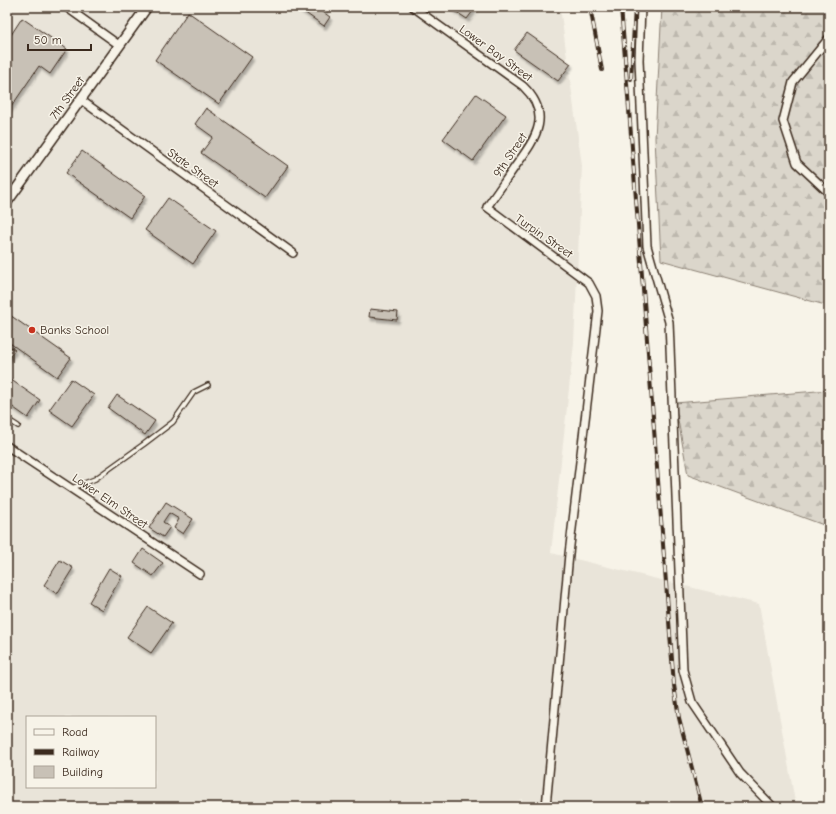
<svg xmlns="http://www.w3.org/2000/svg" width="836" height="814" viewBox="0 0 836 814" font-family="'Comic Neue',sans-serif">
	<style>
		.built { fill: #e9e4d9; fill-rule: evenodd }
		.forest { fill: url(#forest-firs); stroke: #8b8074 }
		.building { fill: #c8c1b6; stroke: #3b2a1e; filter: url(#shadow) }
		.lines { fill: none; stroke-linecap: round; stroke-linejoin: round }
		.service-casing { stroke: #3b2a1e; stroke-width: 6 }
		.minor-casing { stroke: #3b2a1e; stroke-width: 10 }
		.tertiary-casing { stroke: #3b2a1e; stroke-width: 12 }
		.service { stroke: #f7f3e8; stroke-width: 3.5 }
		.minor { stroke: #f7f3e8; stroke-width: 7 }
		.tertiary { stroke: #f7f3e8; stroke-width: 9 }
		.rail-casing { stroke: #3b2a1e; stroke-width: 4 }
		.rail { stroke: #f7f3e8; stroke-width: 2.5; stroke-dasharray: 8; stroke-linecap: butt }
		.poi-dot { fill: #c8321e; stroke: #f7f3e8; stroke-width: 1.5 }
		.labels { text-anchor: middle; dominant-baseline: central; stroke-width: 3; stroke-linejoin: round; paint-order: stroke }
		.street-label { font-size: 12px; fill: #3b2a1e; stroke: #f7f3e8 }
		.poi-label { font-size: 12px; fill: #3b2a1e; stroke: #f7f3e8; text-anchor: start }
	</style>
	<defs>
		<pattern id="forest-firs" width="22" height="20" patternUnits="userSpaceOnUse"><rect width="22" height="20" fill="#dbd6cb"/><path d="M5 1l3.5 6h-7zM16 11l3.5 6h-7z" fill="#bdb8ae"/></pattern>
		<filter id="shadow"><feDropShadow dx="2" dy="3.5" stdDeviation="1" flood-color="#0004"/></filter>
	</defs>
	<rect width="100%" height="100%" fill="#f7f3e8"/>
	<filter id="ink" filterUnits="userSpaceOnUse"><feTurbulence type="fractalNoise" baseFrequency=".025" numOctaves="2"/><feDisplacementMap in="SourceGraphic" scale="8" xChannelSelector="R" yChannelSelector="G"/><feConvolveMatrix kernelMatrix="1 2 1 2 8 2 1 2 1" color-interpolation-filters="sRGB"/></filter>
	<g filter="url(#ink)">
		<path class="built" d="M7 7H560L582 166 574 343 551 553 759 604 796 807H521L522 799 504 807H7ZM27 717H155V787H27Z"/>
		<g class="forest">
			<path d="M662 7H829V306L661 260 655 138Z"/>
			<path d="M829 390V527L688 475 675 403Z"/>
		</g>
		<g class="building">
			<path d="M297 7H327L323 12 330 17 324 26Z"/>
			<path d="M449 7H476L467 19Z"/>
			<path d="M188 12 252 57 219 104 155 60Z"/>
			<path d="M22 18 67 49 50 74 39 66 7 113V41Z"/>
			<path d="M527 33 571 64 558 81 514 50Z"/>
			<path d="M476 94 506 115 473 161 443 139Z"/>
			<path d="M206 108 288 166 265 198 201 153 213 137 195 124Z"/>
			<path d="M82 151 145 196 130 218 66 173Z"/>
			<path d="M168 198 216 231 193 264 145 230Z"/>
			<path d="M370 309 398 312 397 320 369 317Z"/>
			<path d="M7 313 71 358 57 377 7 341Z"/>
			<path d="M7 344 15 350 7 360Z"/>
			<path d="M7 377 40 400 28 418 7 403Z"/>
			<path d="M71 379 94 395 72 426 49 410Z"/>
			<path d="M117 395 155 421 145 435 108 408Z"/>
			<path d="M166 502 193 519 183 534 174 528 179 519 169 513 163 522 170 527 163 537 149 528Z"/>
			<path d="M143 549 163 563 153 576 134 563Z"/>
			<path d="M60 560 73 568 57 594 44 585Z"/>
			<path d="M109 568 122 576 102 610 89 602Z"/>
			<path d="M148 607 172 623 151 653 127 637Z"/>
		</g>
		<g class="lines">
			<g class="service-casing">
				<g id="service">
					<path d="M7 419 18 426"/>
					<path d="M72 488 95 479 144 444 173 422 194 392 208 385"/>
				</g>
			</g>
			<g class="minor-casing">
				<g id="minor">
					<path d="M66 7 119 45"/>
					<path d="M413 7 523 86C552 114 537 137 517 164 507 178 497 193 487 207L589 283 596 296 598 311 569 554 546 807"/>
					<path d="M641 7 639 60 647 246 669 322 683 670 692 702 740 773 773 807"/>
					<path d="M829 38 793 82 783 121 797 163 829 193"/>
					<path d="M81 100 293 253"/>
					<path d="M7 446 200 574"/>
				</g>
			</g>
			<g class="tertiary-casing">
				<path id="tertiary" d="M7 202 147 7"/>
			</g>
			<use href="#service" class="service"/>
			<use href="#minor" class="minor"/>
			<use href="#tertiary" class="tertiary"/>
			<g class="rail-casing">
				<g id="rail">
					<path d="M590 7 602 70"/>
					<path d="M621 7 674 685 679 718 702 807"/>
					<path d="M631 79 635 7"/>
				</g>
			</g>
			<use href="#rail" class="rail"/>
		</g>
	</g>
	<circle class="poi-dot" cx="32" cy="330" r="4"/>
	<g class="labels">
		<g class="street-label">
			<text transform="translate(496 53) rotate(36)">Lower Bay Street</text>
			<text transform="translate(67 98) rotate(-54)">7th Street</text>
			<text transform="translate(510 155) rotate(-56)">9th Street</text>
			<text transform="translate(193 168) rotate(35)">State Street</text>
			<text transform="translate(544 236) rotate(35)">Turpin Street</text>
			<text transform="translate(110 501) rotate(34)">Lower Elm Street</text>
		</g>
		<g class="poi-label">
			<text x="40" y="330">Banks School</text>
		</g>
	</g>
	<rect width="836" height="814" fill="none" stroke="#f7f3e8" stroke-width="24"/>
	<rect x="12" y="12" width="812" height="790" fill="none" stroke="#3b2a1e" stroke-width="1.5" filter="url(#ink)"/>
	<rect x="26" y="716" width="130" height="72" fill="#f7f3e8" stroke="#aca397"/>
	<rect x="34" y="729" width="20" height="6" fill="#f7f3e8" stroke="#aca397"/>
	<text x="62" y="736" font-size="12" fill="#3b2a1e">Road</text>
	<rect x="34" y="749" width="20" height="6" fill="#3b2a1e" stroke="#aca397"/>
	<text x="62" y="756" font-size="12" fill="#3b2a1e">Railway</text>
	<rect x="34" y="766" width="20" height="12" fill="#c8c1b6" stroke="#aca397"/>
	<text x="62" y="776" font-size="12" fill="#3b2a1e">Building</text>
	<path d="M28 44v6h63v-6" fill="none" stroke="#3b2a1e" stroke-width="2"/>
	<text x="34" y="44" font-size="12" fill="#3b2a1e" stroke="#f7f3e8" stroke-width="3" paint-order="stroke">50 m</text>
</svg>
